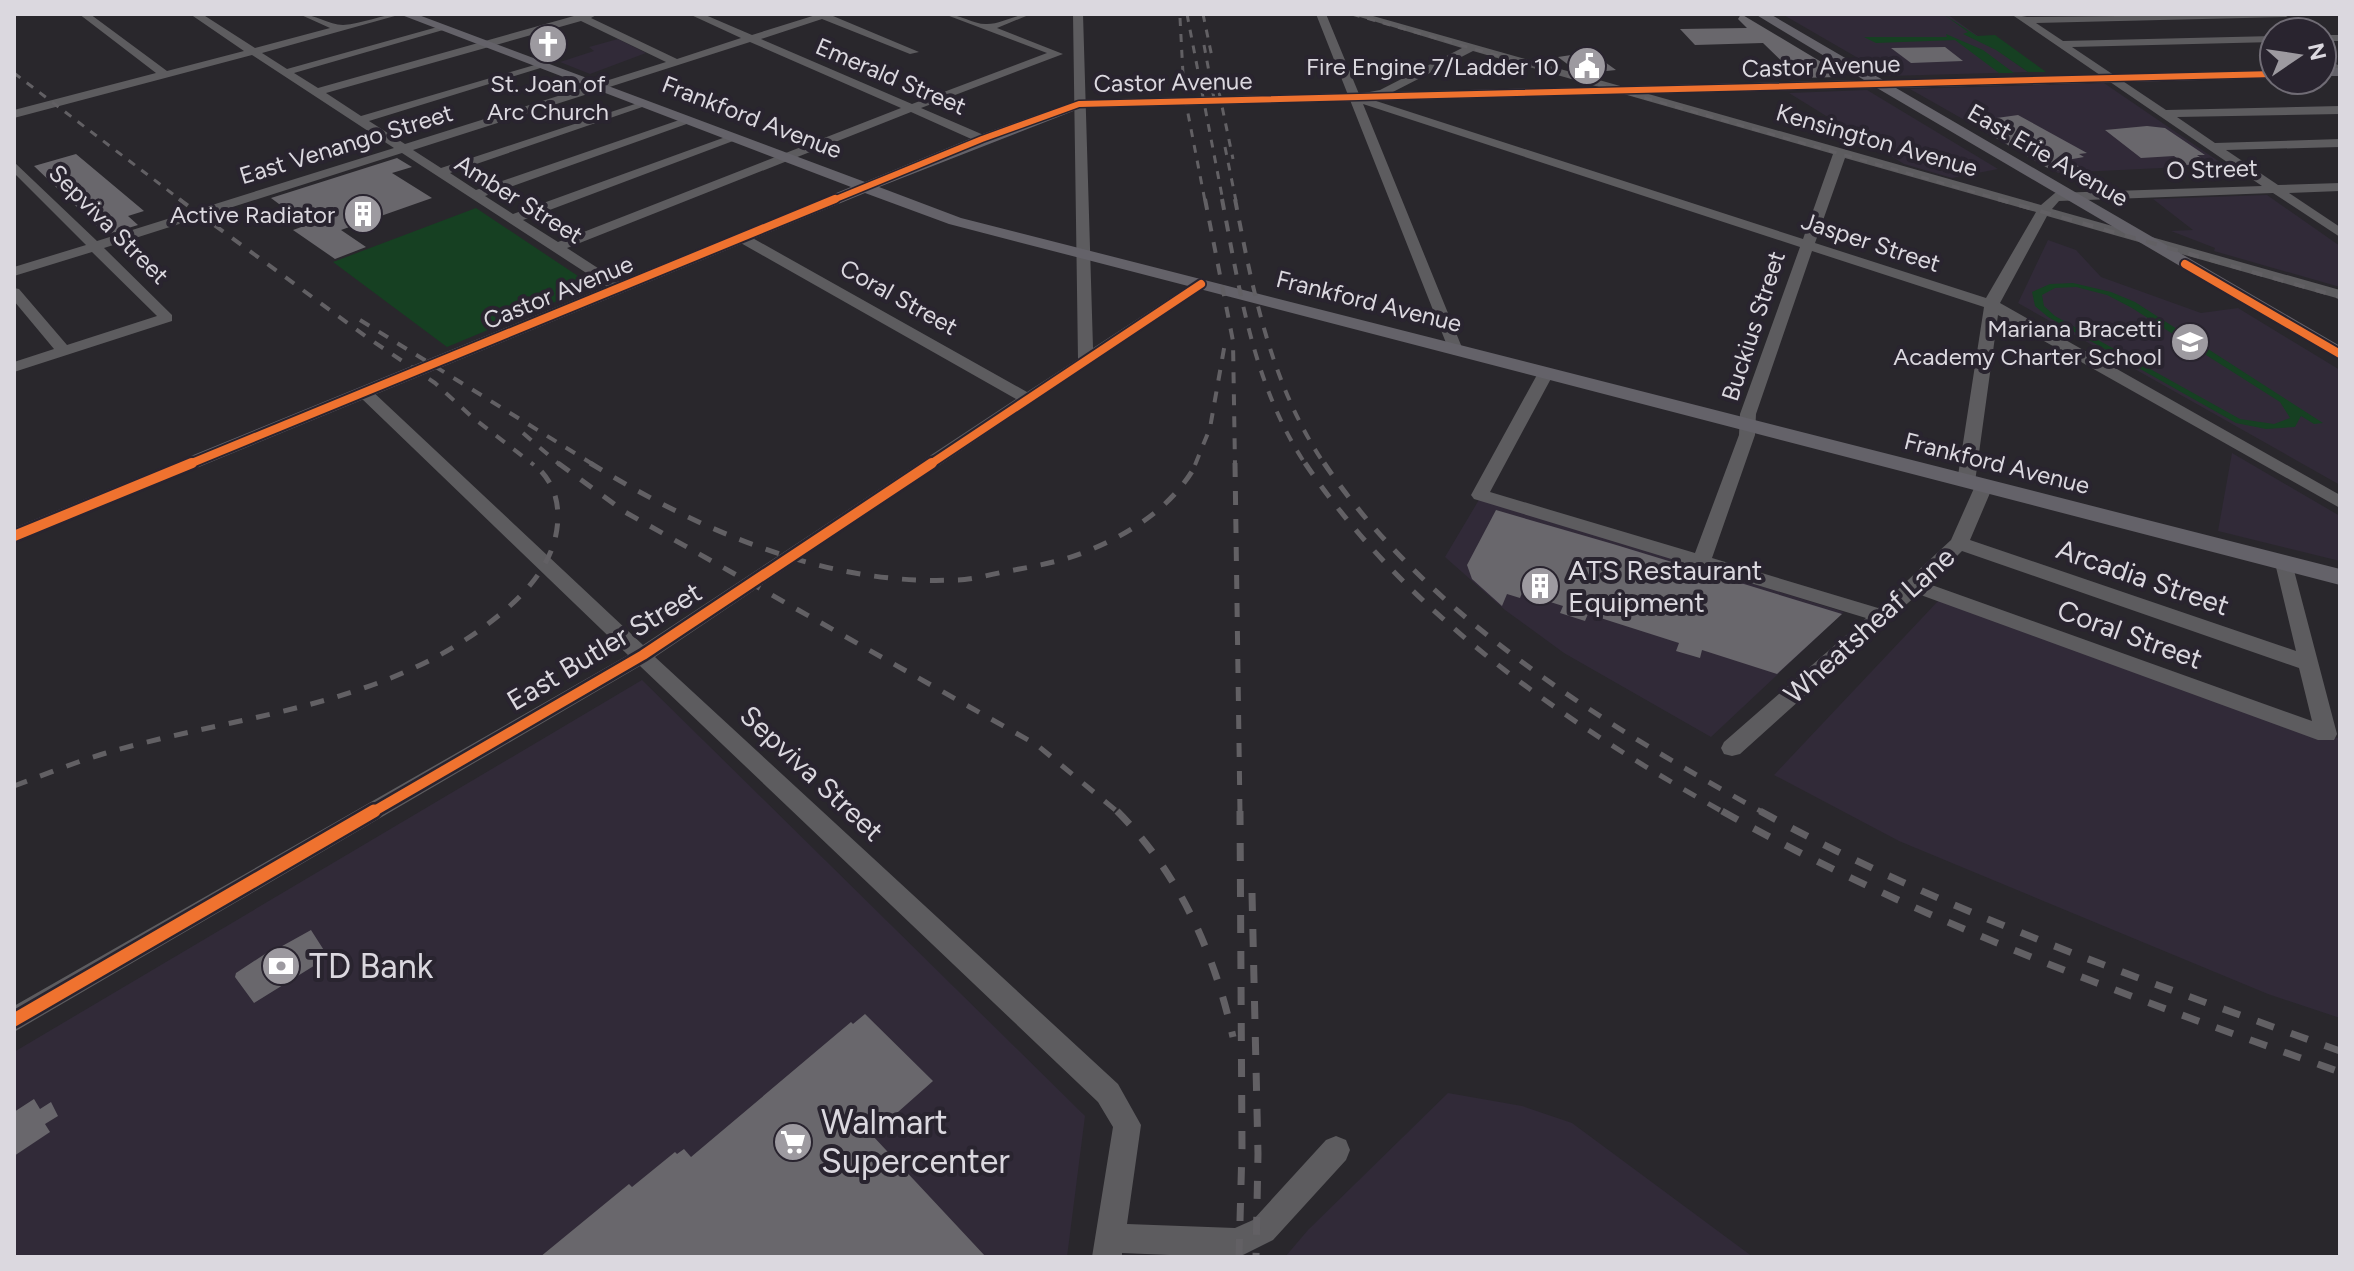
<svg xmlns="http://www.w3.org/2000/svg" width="2354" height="1271" viewBox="0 0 2354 1271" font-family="Figtree,sans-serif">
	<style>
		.built { fill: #312a38 }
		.green { fill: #164022; fill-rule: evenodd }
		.building { fill: #69676c }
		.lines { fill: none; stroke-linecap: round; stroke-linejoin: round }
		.minor { fill: #5d5c5f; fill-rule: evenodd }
		.major { fill: #646269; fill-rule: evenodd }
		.rail-far3 { stroke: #626064; stroke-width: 3; stroke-dasharray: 8 8; stroke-linecap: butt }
		.rail-far2 { stroke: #626064; stroke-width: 4; stroke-dasharray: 11 11; stroke-linecap: butt }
		.rail-far1 { stroke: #626064; stroke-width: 5; stroke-dasharray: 14 14; stroke-linecap: butt }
		.rail { stroke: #626064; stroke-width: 7; stroke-dasharray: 18 18; stroke-linecap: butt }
		.cycleway-far3-casing { stroke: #29242f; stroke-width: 9 }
		.cycleway-far2-casing { stroke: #29242f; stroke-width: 12 }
		.cycleway-far1-casing { stroke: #29242f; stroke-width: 15 }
		.cycleway-casing { stroke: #29242f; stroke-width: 18 }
		.cycleway-far3 { stroke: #ef722f; stroke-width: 6 }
		.cycleway-far2 { stroke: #ef722f; stroke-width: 8 }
		.cycleway-far1 { stroke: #ef722f; stroke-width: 10 }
		.cycleway { stroke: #ef722f; stroke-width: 13 }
		.labels { text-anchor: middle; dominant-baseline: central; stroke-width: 8; stroke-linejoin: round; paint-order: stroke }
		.far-poi-label { font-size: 24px; fill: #dbd8df; stroke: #29242f; text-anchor: end }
		.far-street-label { font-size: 24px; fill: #dbd8df; stroke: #29242f }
		.poi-label { font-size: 28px; fill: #dbd8df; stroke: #29242f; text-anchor: start }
		.street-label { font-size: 28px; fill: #dbd8df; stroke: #29242f }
		.near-poi-label { font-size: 34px; fill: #dbd8df; stroke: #29242f; text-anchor: start }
	</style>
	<rect width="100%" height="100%" fill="#29272c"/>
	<g class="built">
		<path d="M1782 14H1947L2028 72 1889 76Z"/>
		<path d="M618 39 646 53 590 74 560 62 594 51 589 47Z"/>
		<path d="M2104 83 2224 165 2058 173 1910 89Z"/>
		<path d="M1867 90 1998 169 1952 178 1904 164 1789 93Z"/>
		<path d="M2267 195 2340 246V287L2214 251 2215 248 2171 231 2193 230 2153 199Z"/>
		<path d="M2048 240 2076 250 2101 277 2201 313 2238 308 2340 370V485L2018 303Z"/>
		<path d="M2232 453 2340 516V561L2218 531Z"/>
		<path d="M1480 498 1844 612 1711 737 1564 653 1505 610 1445 557Z"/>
		<path d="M1939 600 2340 739V1018L2268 994 1899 841 1774 775Z"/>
		<path d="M642 680 1085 1116 1067 1257H14V1052Z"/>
		<path d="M1448 1093 1522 1106 1572 1123 1753 1257H1285L1308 1230Z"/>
	</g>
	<g class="green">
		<path d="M1943 14 1977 36 1995 35 2046 72H2028L1996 50 1963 34 1968 32Z"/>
		<path d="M1946 34 1983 50 2014 73H1999L1955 40 1876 43 1864 37H1947Z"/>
		<path d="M476 208 593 286 447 347 333 262Z"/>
		<path d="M2073 283 2111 292 2135 302 2323 423 2314 424 2301 416 2295 427 2266 429 2236 423 2048 317 2035 306 2032 292 2050 284ZM2076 287 2107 295 2132 308 2280 402 2290 418 2274 424 2240 419 2055 316 2044 306 2042 295 2055 288Z"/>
	</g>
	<g class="building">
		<path d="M1741 14 1823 63 1838 77 1799 78 1763 43 1695 45 1680 29 1747 28 1738 19Z"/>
		<path d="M1945 47 1963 61 1911 63 1891 48Z"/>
		<path d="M1591 52 1616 70 1588 73 1582 68 1574 69 1558 57Z"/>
		<path d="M2018 115 2087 153 2079 154 2084 157 2067 160 2080 167 2053 171 1968 122Z"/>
		<path d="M2147 126 2165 128 2205 155H2197L2210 164 2186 165 2174 156 2141 158 2105 130Z"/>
		<path d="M76 154 144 211 128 216 138 225 106 235 34 166Z"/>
		<path d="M397 158 412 167 392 173 432 198 341 230 366 247 335 259 293 230 307 225 271 198Z"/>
		<path d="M1496 510 1613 544 1842 614 1777 674 1702 650 1700 658 1676 651 1679 643 1588 614 1585 621 1560 613 1563 606 1522 593 1520 598 1507 594 1502 606 1472 579 1467 565Z"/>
		<path d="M311 930 327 955 325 959 254 1003 235 977 236 973 274 948 275 950Z"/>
		<path d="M865 1014 933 1081 872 1135 986 1257H540L629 1184 632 1187 675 1152 677 1154 684 1149 691 1157 851 1022 853 1024Z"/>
		<path d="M34 1099 40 1109 51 1102 58 1116 45 1124 50 1132 14 1156V1112Z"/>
	</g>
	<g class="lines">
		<g class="minor">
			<path d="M79 14H90L167 71 244 51 190 14H202L255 48 330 28 299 14C315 14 329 25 343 25 363 24 381 14 402 14L262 53 287 69 441 26 450 28 294 73 318 88 581 14H598L591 18 677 59 741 38 689 14H703L752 35 819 14H834L833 16 919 52 910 54 822 19 761 39 912 104 1047 53 944 14C960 14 975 25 987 24 1002 24 1015 14 1031 14L997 28 1063 54 921 108 986 136V142H978L911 112 567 248 624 285V291H614L402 153 104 248 172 315V321L14 372V362L54 349 14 301V288L19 289 67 345 157 316 92 252 14 276V267L86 245 14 173V162L97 241 394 148 252 55 14 118V110L156 73ZM581 21 666 62 405 144 369 121 547 66 538 64 361 116 326 93ZM750 42 901 108 558 242 523 220 741 138 731 135 513 214 485 196 695 121 685 118 476 190 450 173 651 104 641 102 441 168 413 150Z"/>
			<path d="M1073 14H1083L1093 348 1196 281 1201 280 1208 284 655 657 1118 1084 1141 1125 1127 1224 1235 1228 1253 1220 1326 1140 1336 1136 1346 1140 1350 1150 1346 1160 1273 1240 1239 1257H1217L1122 1253V1257H1092L1113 1127 1098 1102 640 666 14 1032V1006L628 655 359 396V390H371L643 645 1016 399 739 242V236H749L1027 392 1078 359Z"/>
			<path d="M1316 14H1326L1359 94 1380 90 1462 48 1350 14H1366L2041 205 2055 193 2262 186 2011 14 2027 17 2291 14 2286 17 2036 23 2063 41 2274 36V42L2072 47 2166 110 2340 106V114L2177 117 2215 143 2340 139V147L2226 150 2278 185 2340 183V191L2289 193 2340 227V237L2273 193 2059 201 2052 209 2340 290V299L2047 216 2000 303 2340 495V508L1998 315 1975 482 1972 486H1960L1957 482 1984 307 1812 251 1756 414 1755 435 1712 558 1878 608 1951 540 1975 486 1984 481 1993 486 1970 540 2296 651 2275 563 2284 557 2291 559 2337 734 2334 740H2318L1918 594 1740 754 1732 756 1724 754 1721 748 1724 742 1866 618 1474 499 1471 495 1538 373 1546 368 1552 370 1554 373 1490 492 1695 553 1739 435 1740 414 1800 247 1363 104 1463 350 1455 355 1450 353ZM1473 51 1833 154 1803 239 1370 99 1387 95ZM1845 158 2036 212 1986 298 1815 243ZM1962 551 2299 668 2312 721 1929 584Z"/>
			<rect x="2322" y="35" width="18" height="6"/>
			<path d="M2322 57 2340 66V73L2322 64Z"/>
		</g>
		<g class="major">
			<path d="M399 14H416L865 182 977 136 1079 100 1864 80 1755 14H1770L1883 80 2274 70V78L1896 88 2340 346V360L1877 88 1081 108 879 187 961 218 2340 569V585L949 224 865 193 14 543V528L851 187Z"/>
			<rect x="2322" y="68" width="18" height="8"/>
		</g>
		<g class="rail-far3">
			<path d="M1187 14 1223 201"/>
			<path d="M1203 14 1212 57"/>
			<path d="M1352 14 2005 201"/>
			<path d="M1180 18 1184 93 1205 201"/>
			<path d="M1204 45 1215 104"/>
			<path d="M14 73 182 201"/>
			<path d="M1219 92 1233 159"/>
			<path d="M1225 147 1236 201"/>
		</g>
		<g class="rail-far2">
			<path d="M179 199 368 338 435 383 472 417 534 465"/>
			<path d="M1205 199 1233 341 1235 465"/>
			<path d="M1222 199C1240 292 1253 385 1306 465"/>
			<path d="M1235 199C1253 292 1271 385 1325 465"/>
			<path d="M1998 199 2340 297"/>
			<path d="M360 320 594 465"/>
			<path d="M523 433 560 465"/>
			<path d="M1195 465 1210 428 1225 343"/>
		</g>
		<g class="rail-far1">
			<path d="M558 463 625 512 1037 745 1119 813"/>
			<path d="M590 463C699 530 825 586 955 580 973 580 991 574 1009 571 1035 566 1060 562 1085 552 1130 534 1173 507 1197 463"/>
			<path d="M1235 463 1240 813"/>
			<path d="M1305 463C1407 615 1568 725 1725 813"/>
			<path d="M1324 463C1428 617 1604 725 1764 813"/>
			<path d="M14 786C44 775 75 762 106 753 240 714 385 708 498 616 523 596 547 570 555 539 562 510 557 482 532 463"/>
		</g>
		<g class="rail">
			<path d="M1117 811C1179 873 1214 952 1233 1037"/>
			<path d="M1722 811C1918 921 2129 997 2340 1072"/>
			<path d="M1760 811C1943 912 2144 980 2340 1051"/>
			<path d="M1252 893 1258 1154 1256 1257"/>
			<path d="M1239 1257 1242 1148 1240 811"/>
		</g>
		<g class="cycleway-far3-casing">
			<path id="cycleway-far3" d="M831 201 982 139 1079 104 2274 74"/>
		</g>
		<g class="cycleway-far2-casing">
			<g id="cycleway-far2">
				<path d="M2185 264 2340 354"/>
				<path d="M187 465 835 199"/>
				<path d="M929 465 1201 284"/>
			</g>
		</g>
		<g class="cycleway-far1-casing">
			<g id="cycleway-far1">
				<path d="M14 536 192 463"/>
				<path d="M371 813 643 655 932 463"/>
			</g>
		</g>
		<g class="cycleway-casing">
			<path id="cycleway" d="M14 1020 374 811"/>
		</g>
		<use href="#cycleway-far3" class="cycleway-far3"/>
		<use href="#cycleway-far2" class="cycleway-far2"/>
		<use href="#cycleway-far1" class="cycleway-far1"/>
		<use href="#cycleway" class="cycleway"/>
	</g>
	<defs>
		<g id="church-disc" transform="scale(2)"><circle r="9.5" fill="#9d9aa0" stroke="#29242f"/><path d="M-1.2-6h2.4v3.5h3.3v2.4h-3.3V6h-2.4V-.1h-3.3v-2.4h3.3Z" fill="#fff"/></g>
		<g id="civic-disc" transform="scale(2)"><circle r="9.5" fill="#9d9aa0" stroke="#29242f"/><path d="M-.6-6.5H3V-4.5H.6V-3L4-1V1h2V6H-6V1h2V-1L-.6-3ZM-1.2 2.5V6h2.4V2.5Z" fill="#fff"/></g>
		<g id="building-disc" transform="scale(2)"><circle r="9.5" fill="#9d9aa0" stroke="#29242f"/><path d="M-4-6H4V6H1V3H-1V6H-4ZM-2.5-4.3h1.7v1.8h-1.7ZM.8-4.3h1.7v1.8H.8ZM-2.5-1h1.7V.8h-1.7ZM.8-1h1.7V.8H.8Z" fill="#fff"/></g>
		<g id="school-disc" transform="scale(2)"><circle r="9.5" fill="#9d9aa0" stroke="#29242f"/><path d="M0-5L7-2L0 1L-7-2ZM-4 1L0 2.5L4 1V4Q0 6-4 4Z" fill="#fff"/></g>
		<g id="bank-disc" transform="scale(2)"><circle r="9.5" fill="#9d9aa0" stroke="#29242f"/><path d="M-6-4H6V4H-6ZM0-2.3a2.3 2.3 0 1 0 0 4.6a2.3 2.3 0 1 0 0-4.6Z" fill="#fff"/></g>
		<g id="supermarket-disc" transform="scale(2)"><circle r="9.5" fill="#9d9aa0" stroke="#29242f"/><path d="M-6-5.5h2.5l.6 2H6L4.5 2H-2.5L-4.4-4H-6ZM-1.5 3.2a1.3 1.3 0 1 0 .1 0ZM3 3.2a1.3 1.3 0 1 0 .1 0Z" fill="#fff"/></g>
	</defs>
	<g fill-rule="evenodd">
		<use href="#church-disc" x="548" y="44"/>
		<use href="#civic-disc" x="1587" y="66"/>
		<use href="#building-disc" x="363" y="214"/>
		<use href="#school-disc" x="2190" y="342"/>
		<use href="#building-disc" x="1540" y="586"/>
		<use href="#bank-disc" x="281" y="966"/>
		<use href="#supermarket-disc" x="793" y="1142"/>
	</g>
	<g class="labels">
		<g class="far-poi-label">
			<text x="1559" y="66">Fire Engine 7/Ladder 10</text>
			<text x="548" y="83" text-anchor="middle">St. Joan of<tspan x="548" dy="28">Arc Church</tspan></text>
			<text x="335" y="214">Active Radiator</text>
			<text x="2162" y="328">Mariana Bracetti<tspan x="2162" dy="28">Academy Charter School</tspan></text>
		</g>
		<g class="far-street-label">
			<text transform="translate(1821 66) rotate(-2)">Castor Avenue</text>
			<text transform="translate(891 76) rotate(23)">Emerald Street</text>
			<text transform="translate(1173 82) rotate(-1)">Castor Avenue</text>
			<text transform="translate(752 117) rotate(21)">Frankford Avenue</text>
			<text transform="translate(1877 140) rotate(16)">Kensington Avenue</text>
			<text transform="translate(346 144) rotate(-17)">East Venango Street</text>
			<text transform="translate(2048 155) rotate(30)">East Erie Avenue</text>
			<text transform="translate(2212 169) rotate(-2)">O Street</text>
			<text transform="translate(519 199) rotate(32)">Amber Street</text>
			<text transform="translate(109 224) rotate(45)">Sepviva Street</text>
			<text transform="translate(1871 242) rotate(18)">Jasper Street</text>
			<text transform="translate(558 292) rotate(-22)">Castor Avenue</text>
			<text transform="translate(899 297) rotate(29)">Coral Street</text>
			<text transform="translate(1369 301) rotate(14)">Frankford Avenue</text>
			<text transform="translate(1753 326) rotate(-72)">Buckius Street</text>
			<text transform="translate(1997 463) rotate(14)">Frankford Avenue</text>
		</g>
		<g class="poi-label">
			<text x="1568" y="570">ATS Restaurant<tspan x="1568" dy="32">Equipment</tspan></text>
		</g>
		<g class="street-label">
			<text transform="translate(2143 577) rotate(19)">Arcadia Street</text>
			<text transform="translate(1869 625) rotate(-42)">Wheatsheaf Lane</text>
			<text transform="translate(2130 634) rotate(20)">Coral Street</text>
			<text transform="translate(604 646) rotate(-31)">East Butler Street</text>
			<text transform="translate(812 773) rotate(43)">Sepviva Street</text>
		</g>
		<g class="near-poi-label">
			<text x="309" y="966">TD Bank</text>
			<text x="821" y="1122">Walmart<tspan x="821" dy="39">Supercenter</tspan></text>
		</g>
	</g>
	<rect width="2354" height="1271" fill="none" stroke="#dbd8df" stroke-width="32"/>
	<g transform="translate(2298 56) rotate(77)"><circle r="38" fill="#29242f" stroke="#706c75" stroke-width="2"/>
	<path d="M0-6L14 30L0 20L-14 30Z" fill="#9d9aa0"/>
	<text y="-12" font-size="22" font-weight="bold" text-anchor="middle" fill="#dbd8df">N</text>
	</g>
</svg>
